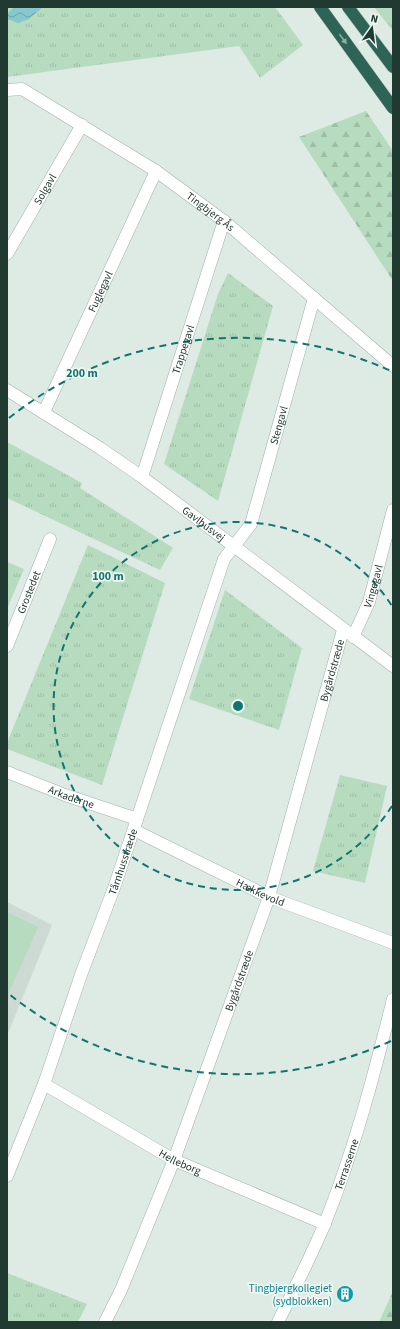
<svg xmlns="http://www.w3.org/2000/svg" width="400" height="1329" viewBox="0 0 400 1329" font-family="'Source Sans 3',sans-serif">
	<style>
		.built { fill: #cdd9d3 }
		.grass { fill: #b7dbbf }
		.forest { fill: url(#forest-firs) }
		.park { fill: url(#park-tufts) }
		.water { fill: url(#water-waves) }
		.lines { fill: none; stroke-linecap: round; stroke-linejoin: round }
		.minor-casing { stroke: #a1b1ab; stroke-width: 13 }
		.highway-casing { stroke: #bcc4c1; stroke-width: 13 }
		.minor { stroke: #fff; stroke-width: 12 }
		.highway { stroke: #2d6455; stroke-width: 12 }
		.oneway { fill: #8eada4 }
		.ring { fill: none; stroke: #0f766e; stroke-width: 2; stroke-dasharray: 7 5 }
		.labels { text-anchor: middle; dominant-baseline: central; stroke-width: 3.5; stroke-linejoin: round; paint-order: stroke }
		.street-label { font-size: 11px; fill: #203931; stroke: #eff6f2 }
		.culture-label { font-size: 11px; fill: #0d838f; stroke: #eff6f2; text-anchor: end }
		.centre { fill: #0f766e; stroke: #eff6f2; stroke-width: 2 }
		.ring-label { font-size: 12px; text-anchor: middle; font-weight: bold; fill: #0f766e; stroke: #eff6f2; stroke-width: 3.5; stroke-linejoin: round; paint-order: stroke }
	</style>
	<defs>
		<pattern id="forest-firs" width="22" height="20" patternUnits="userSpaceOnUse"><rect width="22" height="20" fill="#b7dbbf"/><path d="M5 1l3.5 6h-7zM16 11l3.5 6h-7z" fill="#9dbda5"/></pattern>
		<pattern id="park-tufts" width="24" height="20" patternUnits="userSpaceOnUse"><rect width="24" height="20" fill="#b7dbbf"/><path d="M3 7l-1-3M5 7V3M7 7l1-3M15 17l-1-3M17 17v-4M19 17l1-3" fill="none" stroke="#9dbda5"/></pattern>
		<pattern id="water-waves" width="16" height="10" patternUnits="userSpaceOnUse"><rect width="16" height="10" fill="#87c7ce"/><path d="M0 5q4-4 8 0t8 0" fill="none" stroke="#6ea3a8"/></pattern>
	</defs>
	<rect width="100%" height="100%" fill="#deeae4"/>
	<path class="built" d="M7 902 52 925 7 1036Z"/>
	<path class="grass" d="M7 912 38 927 7 997Z"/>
	<g class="forest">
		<path d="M366 111 393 151V281L299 137Z"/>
		<path d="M393 1291V1322H379Z"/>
	</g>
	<g class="park">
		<path d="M7 7H275L303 45 260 78 239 46 7 77Z"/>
		<path d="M374 7H393V31Z"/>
		<path d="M228 273 273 306 218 501 164 464 218 294Z"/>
		<path d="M7 442 82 483 80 488 173 548 160 570 7 498Z"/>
		<path d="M88 545 165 583 102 785 7 749V743Z"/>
		<path d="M7 562 24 569 7 609Z"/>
		<path d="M225 590 302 648 279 730 189 699Z"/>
		<path d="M340 775 387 786 365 883 313 871Z"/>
		<path d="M7 1273 87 1304 78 1322H7Z"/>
	</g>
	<path class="water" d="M14 7H43L29 19 18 23 7 19V14Z"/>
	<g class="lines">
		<g class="minor-casing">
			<g id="minor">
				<path id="s1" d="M7 90 22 89 156 171 224 221 393 366"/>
				<path id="s2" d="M7 254 82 125"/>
				<path id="s3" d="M7 390 100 448 142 477 393 666"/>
				<path id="s4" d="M44 412 156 171"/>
				<path id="s5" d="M142 477 224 221"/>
				<path id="s6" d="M353 637 369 602 393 510"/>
				<path id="s7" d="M7 646 50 539"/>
				<path id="s8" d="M7 772 65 795 137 819"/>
				<path id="s9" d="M134 830 269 897 393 943"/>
				<path id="s10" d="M44 1084 174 1160 325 1224"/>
				<path id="s11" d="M7 1176 44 1084 82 972 114 888 224 559 251 524 314 298"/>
				<path id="s12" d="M105 1322 121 1290 174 1160 269 897 343 630"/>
				<path id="s13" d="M278 1322C294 1289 311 1257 325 1223 354 1151 374 1075 393 999"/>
			</g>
		</g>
		<g class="highway-casing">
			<g id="highway">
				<path d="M320 7 393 108"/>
				<path d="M348 7 393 67"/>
			</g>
		</g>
		<use href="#minor" class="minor"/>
		<use href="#highway" class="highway"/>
	</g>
	<defs><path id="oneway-solid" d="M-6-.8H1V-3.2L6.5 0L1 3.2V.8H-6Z"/></defs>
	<use class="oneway" href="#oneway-solid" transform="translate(343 39) rotate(54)"/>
	<g class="ring">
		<path d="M392 806A184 184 0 1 1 392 606"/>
		<path d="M391 1041A368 368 0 0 1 9 994M9 418A368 368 0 0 1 391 371"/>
	</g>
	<defs>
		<g id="building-disc" transform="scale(0.9)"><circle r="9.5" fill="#0f9aa8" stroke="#eff6f2"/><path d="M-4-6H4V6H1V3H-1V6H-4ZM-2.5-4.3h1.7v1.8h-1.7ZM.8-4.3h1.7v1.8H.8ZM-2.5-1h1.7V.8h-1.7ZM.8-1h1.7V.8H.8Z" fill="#fff"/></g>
	</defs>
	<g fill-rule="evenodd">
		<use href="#building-disc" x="345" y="1294"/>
	</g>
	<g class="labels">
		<g class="street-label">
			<text stroke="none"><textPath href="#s2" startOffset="75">Solgavl</textPath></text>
			<text stroke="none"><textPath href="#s1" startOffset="240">Tingbjerg Ås</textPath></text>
			<text stroke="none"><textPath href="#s4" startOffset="133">Fuglegavl</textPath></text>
			<text stroke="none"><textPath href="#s5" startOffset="134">Trappegavl</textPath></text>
			<text stroke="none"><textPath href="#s11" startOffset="801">Stengavl</textPath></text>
			<text stroke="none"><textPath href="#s3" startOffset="238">Gavlhusvej</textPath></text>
			<text stroke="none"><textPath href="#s6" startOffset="55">Vingegavl</textPath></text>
			<text stroke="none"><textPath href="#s7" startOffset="58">Grostedet</textPath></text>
			<text stroke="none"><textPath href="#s12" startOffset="691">Bygårdstræde</textPath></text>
			<text stroke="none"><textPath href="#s8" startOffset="69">Arkaderne</textPath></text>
			<text stroke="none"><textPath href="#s11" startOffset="335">Tårnhusstræde</textPath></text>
			<text stroke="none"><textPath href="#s9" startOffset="141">Hækkevold</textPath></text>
			<text stroke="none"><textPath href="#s12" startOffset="367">Bygårdstræde</textPath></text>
			<text stroke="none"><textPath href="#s10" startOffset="157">Helleborg</textPath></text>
			<text stroke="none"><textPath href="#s13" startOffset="172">Terrasserne</textPath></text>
		</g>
		<g class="culture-label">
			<text x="332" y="1288">Tingbjergkollegiet<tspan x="332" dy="13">(sydblokken)</tspan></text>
		</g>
	</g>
	<circle cx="238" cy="706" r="6" class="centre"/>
	<g class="ring-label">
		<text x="82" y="377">200 m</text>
		<text x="108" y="580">100 m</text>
	</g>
	<rect width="400" height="1329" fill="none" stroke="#203931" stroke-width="16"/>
	<g transform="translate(372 28) rotate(14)" stroke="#eff6f2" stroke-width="3" paint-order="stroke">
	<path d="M0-3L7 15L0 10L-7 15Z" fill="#203931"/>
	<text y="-6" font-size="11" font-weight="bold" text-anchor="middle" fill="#203931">N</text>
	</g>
</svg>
